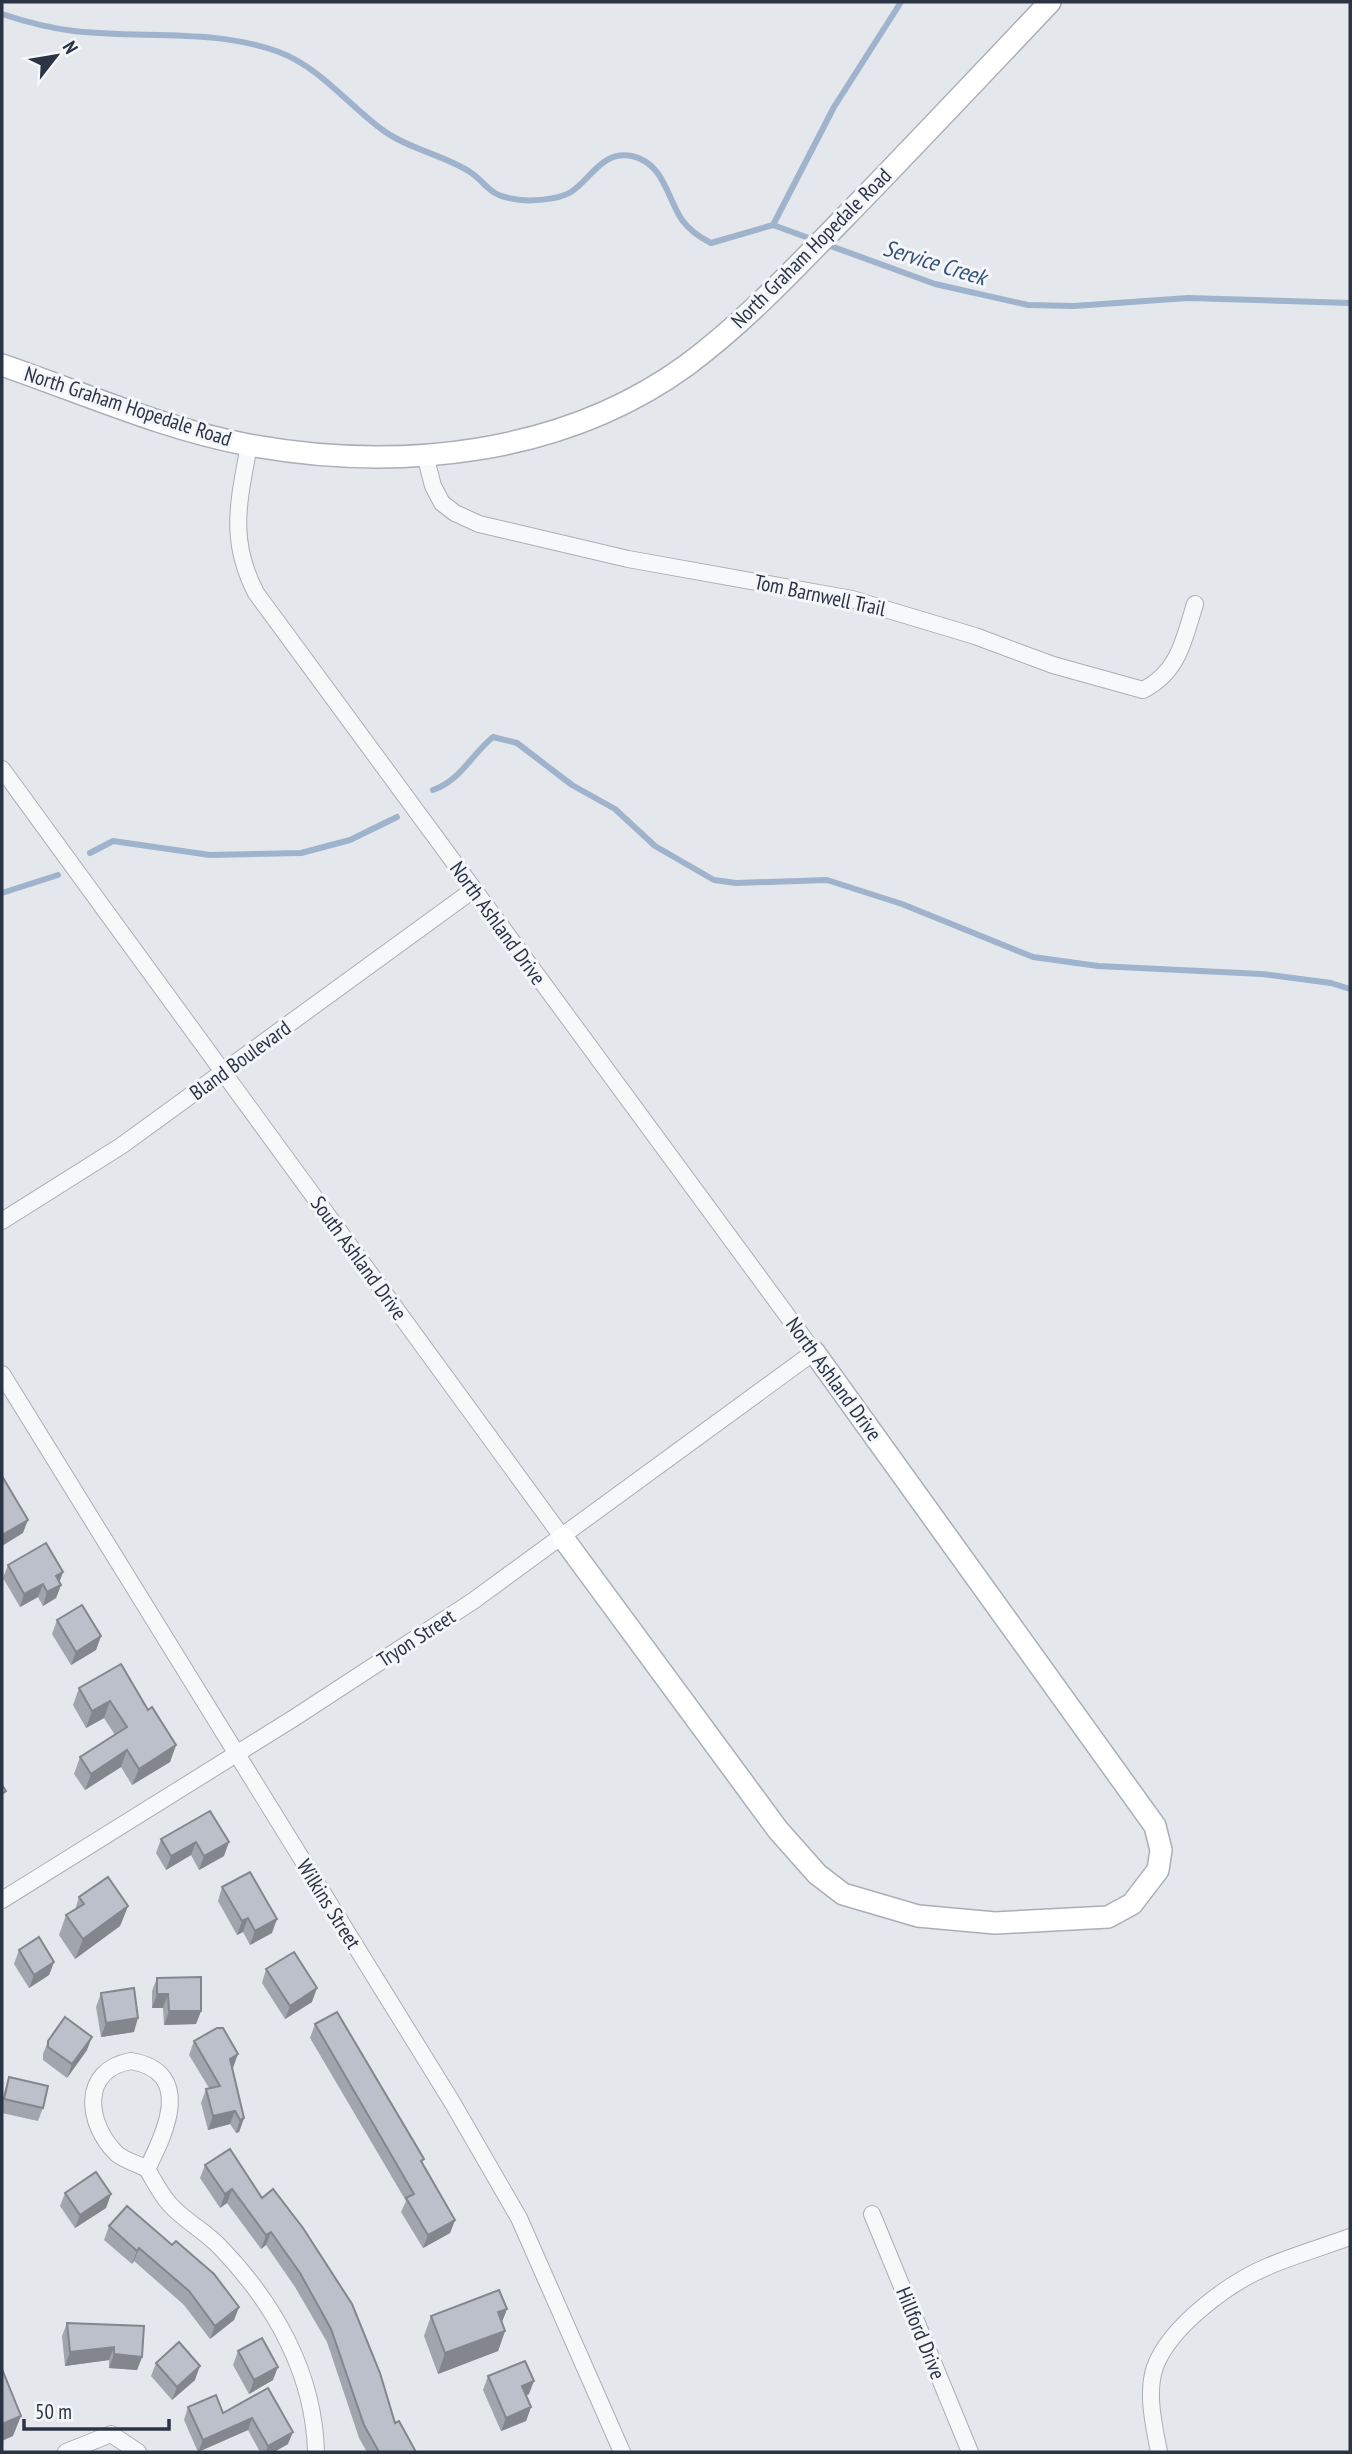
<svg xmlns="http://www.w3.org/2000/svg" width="1352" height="2454" viewBox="0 0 1352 2454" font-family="'PT Sans Narrow',sans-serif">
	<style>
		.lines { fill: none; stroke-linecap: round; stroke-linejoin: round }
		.stream { stroke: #9fb4cc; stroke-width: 6 }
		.street-casing { stroke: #a9aeb7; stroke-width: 18 }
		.secondary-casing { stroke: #a9aeb7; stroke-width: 24 }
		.street { stroke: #f7f8fa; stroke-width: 16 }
		.secondary { stroke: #fff; stroke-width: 21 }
		.wall { fill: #a1a5ae }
		.shaded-wall { fill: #83868d }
		.building { fill: #bbc0ca; stroke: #83868d; stroke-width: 2 }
		.labels { text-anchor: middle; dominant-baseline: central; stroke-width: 6; stroke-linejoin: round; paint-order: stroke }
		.street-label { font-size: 21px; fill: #2b3445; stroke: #f4f6f9 }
		.water-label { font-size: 23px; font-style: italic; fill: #34527a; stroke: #f4f6f9 }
	</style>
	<rect width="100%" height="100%" fill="#e4e7ec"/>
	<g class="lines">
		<g class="stream">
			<path d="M2 14C26 22 49 28 74 31 141 39 214 28 279 52 321 68 349 106 384 131 411 150 444 155 470 172 488 184 487 195 514 199 528 202 558 200 571 192 591 179 602 150 632 156 664 163 667 198 682 220 690 231 699 237 711 243L773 225"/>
			<path d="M773 225 935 284 1028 305 1074 306 1188 298 1350 303"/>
			<path d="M773 225 834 107 901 2"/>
			<path d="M433 790C461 780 471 755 493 737L517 743 572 785 615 809 655 846 714 880 736 883 827 880 902 904 1033 957 1098 966 1262 974 1331 983 1350 989"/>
			<path d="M90 853 113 841 210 855 301 853 350 840 397 817"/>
			<path d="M2 893 58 875"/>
		</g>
		<g class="street-casing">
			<g id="street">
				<path d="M425 455 433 486 442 503 455 513 479 524 628 559 852 599 975 636 1053 665 1143 690C1179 672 1184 639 1195 604"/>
				<path d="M2 769 563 1538"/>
				<path d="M2 1221 121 1146 473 890"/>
				<path d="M2 1374 452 2102 519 2218 622 2452"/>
				<path d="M2 1900 294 1718 473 1601 814 1352 256 593C228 539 239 501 249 445"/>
				<path d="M131 2061C194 2072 166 2132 147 2169 138 2164 124 2160 117 2154 86 2124 80 2070 131 2061Z"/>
				<path d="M147 2169C153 2179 159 2191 167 2201 181 2219 204 2230 220 2247 274 2303 314 2373 316 2452"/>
				<path d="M872 2214 970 2452"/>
				<path d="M66 2452 111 2434 138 2452"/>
				<path d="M1159 2452C1154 2426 1146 2393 1155 2367 1170 2326 1230 2282 1269 2266 1295 2255 1323 2247 1350 2237"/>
			</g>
		</g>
		<g class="secondary-casing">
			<g id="secondary">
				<path d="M2 365C83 393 164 429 249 445 397 472 562 456 687 365 745 322 795 268 845 217 914 146 982 74 1050 2"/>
				<path d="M563 1538 778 1830 817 1874 843 1894 918 1916 995 1923 1108 1917 1132 1904 1158 1870 1161 1850 1155 1826 814 1352"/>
			</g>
		</g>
		<use href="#street" class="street"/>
		<use href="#secondary" class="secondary"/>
	</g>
	<g class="wall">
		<path d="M8 1565 63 1572 59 1582 61 1585 56 1598 43 1606 38 1597 20 1607 3 1578Z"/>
		<path d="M57 1620 101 1636 96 1650 71 1665 52 1634Z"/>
		<path d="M79 1688 148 1710 176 1745 170 1762 132 1785 121 1767 85 1790 74 1774 80 1757 115 1735 104 1718 86 1728 73 1705Z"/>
		<path d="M210 1811 224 1856 199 1870 191 1855 166 1870 156 1853 161 1839Z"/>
		<path d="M222 1887 272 1933 250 1945 243 1932 237 1935 218 1901Z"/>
		<path d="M79 1897 128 1906 120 1926 75 1959 59 1935 66 1915 75 1910Z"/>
		<path d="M19 1950 54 1962 49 1975 29 1988 14 1964Z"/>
		<path d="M266 1969 312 2002 285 2019 262 1983Z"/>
		<path d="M157 1978 201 2011 196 2024 164 2025 163 2008H152V1991Z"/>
		<path d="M101 1993 134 2032 101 2037 96 2007Z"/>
		<path d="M315 2024 424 2159 422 2163 455 2220 450 2233 423 2248 401 2212 406 2201 310 2038Z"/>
		<path d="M48 2041 87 2050 67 2078 43 2060V2054Z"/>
		<path d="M194 2041 233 2068H232L244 2118 239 2132 236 2133 230 2124 208 2130 201 2103 206 2089 209 2088 189 2055Z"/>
		<path d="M9 2077 43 2108 38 2121 2 2113V2100Z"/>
		<path d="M230 2149 395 2423 416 2452H367L359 2438 327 2342 295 2287 266 2245 261 2249 227 2203 220 2208 200 2178 205 2165Z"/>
		<path d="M65 2193 111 2194 106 2208 75 2228 60 2206Z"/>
		<path d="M109 2226 239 2307 234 2320 210 2339 184 2305 134 2261 132 2264 104 2240Z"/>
		<path d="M507 2309 502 2322 505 2331 498 2351 438 2374 424 2336 431 2316Z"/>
		<path d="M67 2323 142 2357 137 2370 109 2368V2360L65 2366 62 2336Z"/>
		<path d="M238 2351 273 2380 249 2394 233 2365Z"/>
		<path d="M156 2363 195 2380 172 2400 151 2376Z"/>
		<path d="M488 2376 529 2394 526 2396 531 2407 526 2421 501 2431 483 2390Z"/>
		<path d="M268 2388 288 2444 274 2452H260L248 2430 198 2452 184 2420 188 2407 223 2413Z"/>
	</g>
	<g class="shaded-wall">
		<path d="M28 1520 23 1533 2 1546V1535Z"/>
		<path d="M63 1572 58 1586 56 1576Z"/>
		<path d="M43 1584 38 1597 20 1607 24 1594Z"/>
		<path d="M61 1585 56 1598 43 1606 47 1592Z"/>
		<path d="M101 1636 96 1650 71 1665 76 1652Z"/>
		<path d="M110 1701 104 1718 86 1728 92 1711Z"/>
		<path d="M176 1745 170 1762 132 1785 139 1769Z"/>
		<path d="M127 1750 121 1767 85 1790 91 1774Z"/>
		<path d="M196 1842 191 1855 166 1870 171 1856Z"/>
		<path d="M229 1842 224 1856 199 1870 204 1856Z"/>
		<path d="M128 1906 120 1926 75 1959 83 1939Z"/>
		<path d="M248 1918 243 1932 237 1935 242 1921Z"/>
		<path d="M277 1919 272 1933 250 1945 255 1931Z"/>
		<path d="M54 1962 49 1975 29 1988 34 1975Z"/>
		<path d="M317 1988 312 2002 285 2019 290 2006Z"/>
		<path d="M157 1994H168L163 2008H152Z"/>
		<path d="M169 2011H201L196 2024 164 2025Z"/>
		<path d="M138 2018 134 2032 101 2037 106 2023Z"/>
		<path d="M92 2037 87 2050 67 2078 72 2064Z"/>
		<path d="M238 2054 233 2068 225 2073 230 2059Z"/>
		<path d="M235 2111 230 2124 208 2130 213 2116Z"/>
		<path d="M244 2118 239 2132 236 2133 240 2120Z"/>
		<path d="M232 2189 227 2203 220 2208 225 2194Z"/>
		<path d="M111 2194 106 2208 75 2228 80 2215Z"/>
		<path d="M455 2220 450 2233 423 2248 428 2235Z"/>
		<path d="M271 2232 266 2245 261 2249 266 2235Z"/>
		<path d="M139 2248 134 2261 132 2264 137 2251Z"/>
		<path d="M239 2307 234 2320 210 2339 215 2326Z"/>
		<path d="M507 2309 499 2329 498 2312Z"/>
		<path d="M505 2331 498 2351 438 2374 445 2353Z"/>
		<path d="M114 2347 109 2360 65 2366 70 2352Z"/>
		<path d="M114 2354 142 2357 137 2370 109 2368Z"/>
		<path d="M200 2366 195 2380 172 2400 177 2387Z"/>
		<path d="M278 2367 273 2380 249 2394 254 2380Z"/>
		<path d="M534 2381 529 2394 517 2400 522 2386Z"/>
		<path d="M531 2407 526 2421 501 2431 506 2418Z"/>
		<path d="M21 2416 13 2436 2 2441V2424Z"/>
		<path d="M252 2418 248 2430 198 2452 203 2440Z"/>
		<path d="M293 2432 288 2444 274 2452H266L268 2446Z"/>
	</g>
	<g class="building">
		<path d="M2 1476 28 1520 2 1535Z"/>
		<path d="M46 1543 63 1572 56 1576 61 1585 47 1592 43 1584 24 1594 8 1565Z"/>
		<path d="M82 1605 101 1636 76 1652 57 1620Z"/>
		<path d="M121 1664 148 1710 152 1707 176 1745 139 1769 127 1750 91 1774 80 1757 127 1727 110 1701 92 1711 79 1688Z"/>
		<path d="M2 1785 6 1791 2 1794Z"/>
		<path d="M210 1811 229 1842 204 1856 196 1842 171 1856 161 1839Z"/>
		<path d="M250 1872 277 1919 255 1931 248 1918 242 1921 222 1887Z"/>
		<path d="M108 1877 128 1906 83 1939 66 1915 84 1904 79 1897Z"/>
		<path d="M39 1937 54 1962 34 1975 19 1950Z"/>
		<path d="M294 1952 317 1988 290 2006 266 1969Z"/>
		<path d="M201 1977V2011H169L168 1994H157V1978Z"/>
		<path d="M134 1988 138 2018 106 2023 101 1993Z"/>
		<path d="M337 2012 424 2159 421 2161 455 2220 428 2235 406 2198 414 2194 315 2024Z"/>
		<path d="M65 2017 92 2037 72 2064 48 2047V2041Z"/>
		<path d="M217 2028H223L238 2054 230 2059 244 2118 240 2120 235 2111 213 2116 206 2089 220 2086 194 2041Z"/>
		<path d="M9 2077 48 2086 43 2108 4 2099Z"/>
		<path d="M230 2149 262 2198 273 2189 303 2228 352 2304 380 2373 395 2423 399 2421 416 2452H379L364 2425 331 2329 300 2273 271 2232 266 2235 232 2189 225 2194 205 2165Z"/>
		<path d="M96 2172 111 2194 80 2215 65 2193Z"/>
		<path d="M127 2206 172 2245 176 2241 214 2274 239 2307 215 2326 189 2291 139 2248 137 2251 109 2226Z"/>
		<path d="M499 2290 507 2309 498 2312 505 2331 445 2353 431 2316Z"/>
		<path d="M67 2323 144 2326 142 2357 114 2354V2347L70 2352Z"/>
		<path d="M262 2338 278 2367 254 2380 238 2351Z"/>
		<path d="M179 2342 200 2366 177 2387 156 2363Z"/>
		<path d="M525 2361 534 2381 522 2386 531 2407 506 2418 488 2376Z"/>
		<path d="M2 2369 21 2416 2 2424Z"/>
		<path d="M268 2388 293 2432 268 2446 252 2418 203 2440 188 2407 216 2395 223 2413Z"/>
	</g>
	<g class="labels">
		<g class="street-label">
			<text transform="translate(811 248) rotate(-45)">North Graham Hopedale Road</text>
			<text transform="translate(128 406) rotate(18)">North Graham Hopedale Road</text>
			<text transform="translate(820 595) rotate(12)">Tom Barnwell Trail</text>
			<text transform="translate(498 923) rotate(54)">North Ashland Drive</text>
			<text transform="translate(240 1060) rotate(-36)">Bland Boulevard</text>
			<text transform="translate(359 1258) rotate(54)">South Ashland Drive</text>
			<text transform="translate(834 1379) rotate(54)">North Ashland Drive</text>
			<text transform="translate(416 1638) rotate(-33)">Tryon Street</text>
			<text transform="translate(329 1904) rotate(58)">Wilkins Street</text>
			<text transform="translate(921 2333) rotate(68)">Hillford Drive</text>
		</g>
		<g class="water-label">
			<text transform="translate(935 262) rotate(17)">Service Creek</text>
		</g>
	</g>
	<rect width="1352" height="2454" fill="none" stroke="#2b3445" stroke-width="7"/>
	<g transform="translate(56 56) rotate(59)" stroke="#f4f6f9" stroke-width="5" paint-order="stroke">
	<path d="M0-5L12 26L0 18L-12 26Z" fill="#2b3445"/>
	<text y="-10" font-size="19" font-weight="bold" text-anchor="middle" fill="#2b3445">N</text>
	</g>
	<path d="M24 2419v10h145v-10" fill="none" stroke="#2b3445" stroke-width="3.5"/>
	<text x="35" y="2419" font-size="21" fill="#2b3445" stroke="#f4f6f9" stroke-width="5" paint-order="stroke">50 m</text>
</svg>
